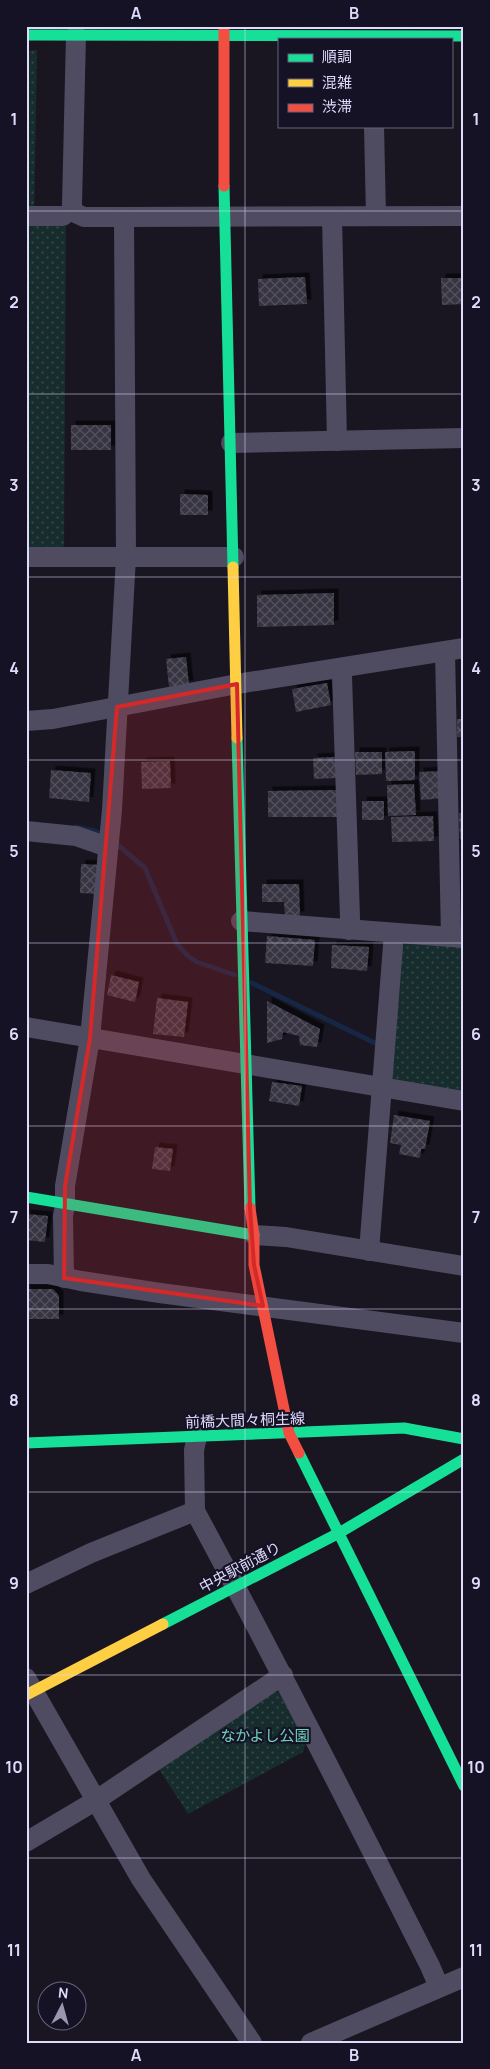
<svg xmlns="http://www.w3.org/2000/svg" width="490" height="2069" viewBox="0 0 490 2069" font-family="Manrope,'Noto Sans JP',sans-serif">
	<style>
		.park { fill: url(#park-dots) }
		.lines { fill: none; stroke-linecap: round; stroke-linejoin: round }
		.stream { stroke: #162746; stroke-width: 5 }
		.building { fill: url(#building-cross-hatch); filter: url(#shadow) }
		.street { stroke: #4f4c61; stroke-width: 20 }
		.fast { stroke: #16e098; stroke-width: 11 }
		.slow { stroke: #ffcf43; stroke-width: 11 }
		.jam { stroke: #f24e42; stroke-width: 11 }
		.marked { fill: #d62828; fill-opacity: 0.2; stroke: #d62828; stroke-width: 4; stroke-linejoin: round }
		.grid { fill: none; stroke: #dfdbfb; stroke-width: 1; stroke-opacity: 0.55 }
		.labels { text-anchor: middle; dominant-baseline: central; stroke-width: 4.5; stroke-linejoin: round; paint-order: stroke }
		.street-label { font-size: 15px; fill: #dfdbfb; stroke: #161226 }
		.park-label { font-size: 15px; fill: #6ed4bd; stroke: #161226 }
		.neatline { fill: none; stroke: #dfdbfb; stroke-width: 2 }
		.grid-label { font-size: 16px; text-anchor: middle; font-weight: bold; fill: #dfdbfb }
	</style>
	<defs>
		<pattern id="park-dots" width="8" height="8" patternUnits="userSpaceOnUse" patternTransform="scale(1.25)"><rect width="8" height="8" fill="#162c2d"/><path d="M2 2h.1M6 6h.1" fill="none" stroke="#374a4c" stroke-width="1.8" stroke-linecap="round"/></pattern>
		<pattern id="building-cross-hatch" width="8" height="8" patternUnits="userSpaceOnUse" patternTransform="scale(1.25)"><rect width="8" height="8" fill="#383442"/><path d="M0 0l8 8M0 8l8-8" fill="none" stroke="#54515e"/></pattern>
		<filter id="shadow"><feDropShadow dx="4.5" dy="-4.5" stdDeviation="0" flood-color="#0009"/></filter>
	</defs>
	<rect width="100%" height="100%" fill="#191622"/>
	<g class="park">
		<path d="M37 50 34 225 66 226 64 553H26V51Z"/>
		<path d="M408 941 464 944V1093L395 1082 392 1076 401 947Z"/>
		<path d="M270 1692H281L306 1742 303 1752 188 1814 159 1769Z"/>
	</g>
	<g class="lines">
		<g class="stream">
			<path d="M76 827 95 831 104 836"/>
			<path d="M113 841 145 868 177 944 188 956 197 962 235 975"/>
			<path d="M252 983 381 1046"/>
		</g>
	</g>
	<g class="building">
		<path d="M305 277 307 304 259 306 258 279Z"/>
		<path d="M441 278H464V304L442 305Z"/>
		<rect x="71" y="425" width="40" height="25"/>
		<path d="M180 494 208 495V515H180Z"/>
		<path d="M334 593V625L257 627V595Z"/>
		<path d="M186 657 189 685 169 687 166 659Z"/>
		<path d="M327 683 331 705 296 712 292 689Z"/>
		<rect x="457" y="719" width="7" height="18"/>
		<path d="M415 751V780L386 781 385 752Z"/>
		<path d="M355 752H382V774L356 775Z"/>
		<path d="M336 757 337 778 314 779 313 758Z"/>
		<path d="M170 761 171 788 142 789 141 762Z"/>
		<path d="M51 770 91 773 89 802 49 798Z"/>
		<path d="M444 771 446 798 421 800 419 772Z"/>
		<path d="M414 784 416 815 388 816 387 785Z"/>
		<path d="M337 790V817H268V791Z"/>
		<rect x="362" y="801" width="22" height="19"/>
		<path d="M459 813H464V839H460Z"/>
		<path d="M433 816 434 841 392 842 391 817Z"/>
		<path d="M81 864 100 865 98 894 80 893Z"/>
		<path d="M262 884H299L300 916 285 917 284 902H262Z"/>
		<path d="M267 936 315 940 313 966 265 963Z"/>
		<path d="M332 945 369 947 367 971 331 968Z"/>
		<path d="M111 975 139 982 135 1002 107 995Z"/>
		<path d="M157 998 188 1002 184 1037 153 1034Z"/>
		<path d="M267 1001 320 1029 317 1047 300 1045 299 1036 283 1032 282 1039 267 1043Z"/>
		<path d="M272 1082 302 1086 299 1106 269 1101Z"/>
		<path d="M394 1115 430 1121 425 1149H421L420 1158 399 1154 401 1145 390 1143Z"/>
		<path d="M155 1147 173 1149 170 1171 152 1169Z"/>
		<path d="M26 1214 48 1216 45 1242 26 1240Z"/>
		<path d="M26 1289H53L59 1296V1319H26Z"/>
	</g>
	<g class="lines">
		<g class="street">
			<path d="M76 35 72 204 73 212 84 217H124L464 216"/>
			<path d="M374 126 376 216"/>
			<path d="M26 216H63"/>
			<path d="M332 217 337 441"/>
			<path d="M231 443 464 438"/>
			<path d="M26 557H234"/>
			<path d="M445 651 451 936"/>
			<path d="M340 668 342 676 350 918 349 930"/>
			<path d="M26 721 53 719 237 684 464 648"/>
			<path d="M26 831 76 836 108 847"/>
			<path d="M241 921 464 938"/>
			<path d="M26 1027 464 1101"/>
			<path d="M254 1235 286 1237 464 1266"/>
			<path d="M369 1251 394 933"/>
			<path d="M26 1274H48L81 1281 160 1293 464 1333"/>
			<path d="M64 1278 63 1216 65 1205V1186L90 1038 112 810 126 557 124 217"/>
			<path d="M195 1511C276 1661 353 1813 430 1966L439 1987"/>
			<path d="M26 1584 91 1553 195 1511 194 1450 197 1437"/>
			<path d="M26 1678 141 1879 252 2043"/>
			<path d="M26 1842 95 1801 283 1675"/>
			<path d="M311 2043 464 1977"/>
		</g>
		<g class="fast">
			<path d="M26 35 464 36"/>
			<path d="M224 186 233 567"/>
			<path d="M237 738 250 1208"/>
			<path d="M26 1197 254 1235"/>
			<path d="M26 1443 404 1428 464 1439"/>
			<path d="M299 1453 464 1786"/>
			<path d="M163 1624 339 1533 464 1459"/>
		</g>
		<g class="slow">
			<path d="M233 567 237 738"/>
			<path d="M26 1695 163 1624"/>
		</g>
		<g class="jam">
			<path d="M224 26V186"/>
			<path d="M250 1208 254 1235V1265L289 1433 299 1453"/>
		</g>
	</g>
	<path class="marked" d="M237 684 250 1208 254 1265 263 1306 64 1278 65 1186 90 1038 117 707Z"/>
	<path class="grid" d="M245 26V2043M26 211H464M26 394H464M26 577H464M26 760H464M26 943H464M26 1126H464M26 1309H464M26 1492H464M26 1675H464M26 1858H464"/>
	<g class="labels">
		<g class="street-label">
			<text transform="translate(245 1420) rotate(-2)">前橋大間々桐生線</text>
			<text transform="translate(240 1567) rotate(-28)">中央駅前通り</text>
		</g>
		<g class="park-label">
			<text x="265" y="1735">なかよし公園</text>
		</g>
	</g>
	<rect width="490" height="2069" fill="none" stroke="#161226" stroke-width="55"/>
	<rect x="278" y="38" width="175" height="90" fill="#161226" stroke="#66627b"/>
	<rect x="288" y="54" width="25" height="8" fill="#16e098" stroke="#66627b"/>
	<text x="322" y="62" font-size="15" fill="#dfdbfb">順調</text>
	<rect x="288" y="79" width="25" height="8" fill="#ffcf43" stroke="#66627b"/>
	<text x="322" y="88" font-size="15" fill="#dfdbfb">混雑</text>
	<rect x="288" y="104" width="25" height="8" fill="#f24e42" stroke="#66627b"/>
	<text x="322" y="112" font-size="15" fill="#dfdbfb">渋滞</text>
	<g transform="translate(62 2006) rotate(6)"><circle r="24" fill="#161226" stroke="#66627b"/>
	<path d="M0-4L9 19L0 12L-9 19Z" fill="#9a96af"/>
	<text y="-8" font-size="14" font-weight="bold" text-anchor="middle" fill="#dfdbfb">N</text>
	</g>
	<rect x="28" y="28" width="434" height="2014" class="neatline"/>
	<g class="grid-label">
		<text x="136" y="19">A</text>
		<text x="354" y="19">B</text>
		<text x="14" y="125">1</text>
		<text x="476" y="125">1</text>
		<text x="14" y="308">2</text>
		<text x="476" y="308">2</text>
		<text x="14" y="491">3</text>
		<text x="476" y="491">3</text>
		<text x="14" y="674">4</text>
		<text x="476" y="674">4</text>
		<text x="14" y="857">5</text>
		<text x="476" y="857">5</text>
		<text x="14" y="1040">6</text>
		<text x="476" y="1040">6</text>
		<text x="14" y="1223">7</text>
		<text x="476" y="1223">7</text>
		<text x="14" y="1406">8</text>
		<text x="476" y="1406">8</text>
		<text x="14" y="1589">9</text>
		<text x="476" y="1589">9</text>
		<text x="14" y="1773">10</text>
		<text x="476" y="1773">10</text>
		<text x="14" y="1956">11</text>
		<text x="476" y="1956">11</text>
		<text x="136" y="2061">A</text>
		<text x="354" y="2061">B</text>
	</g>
</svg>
